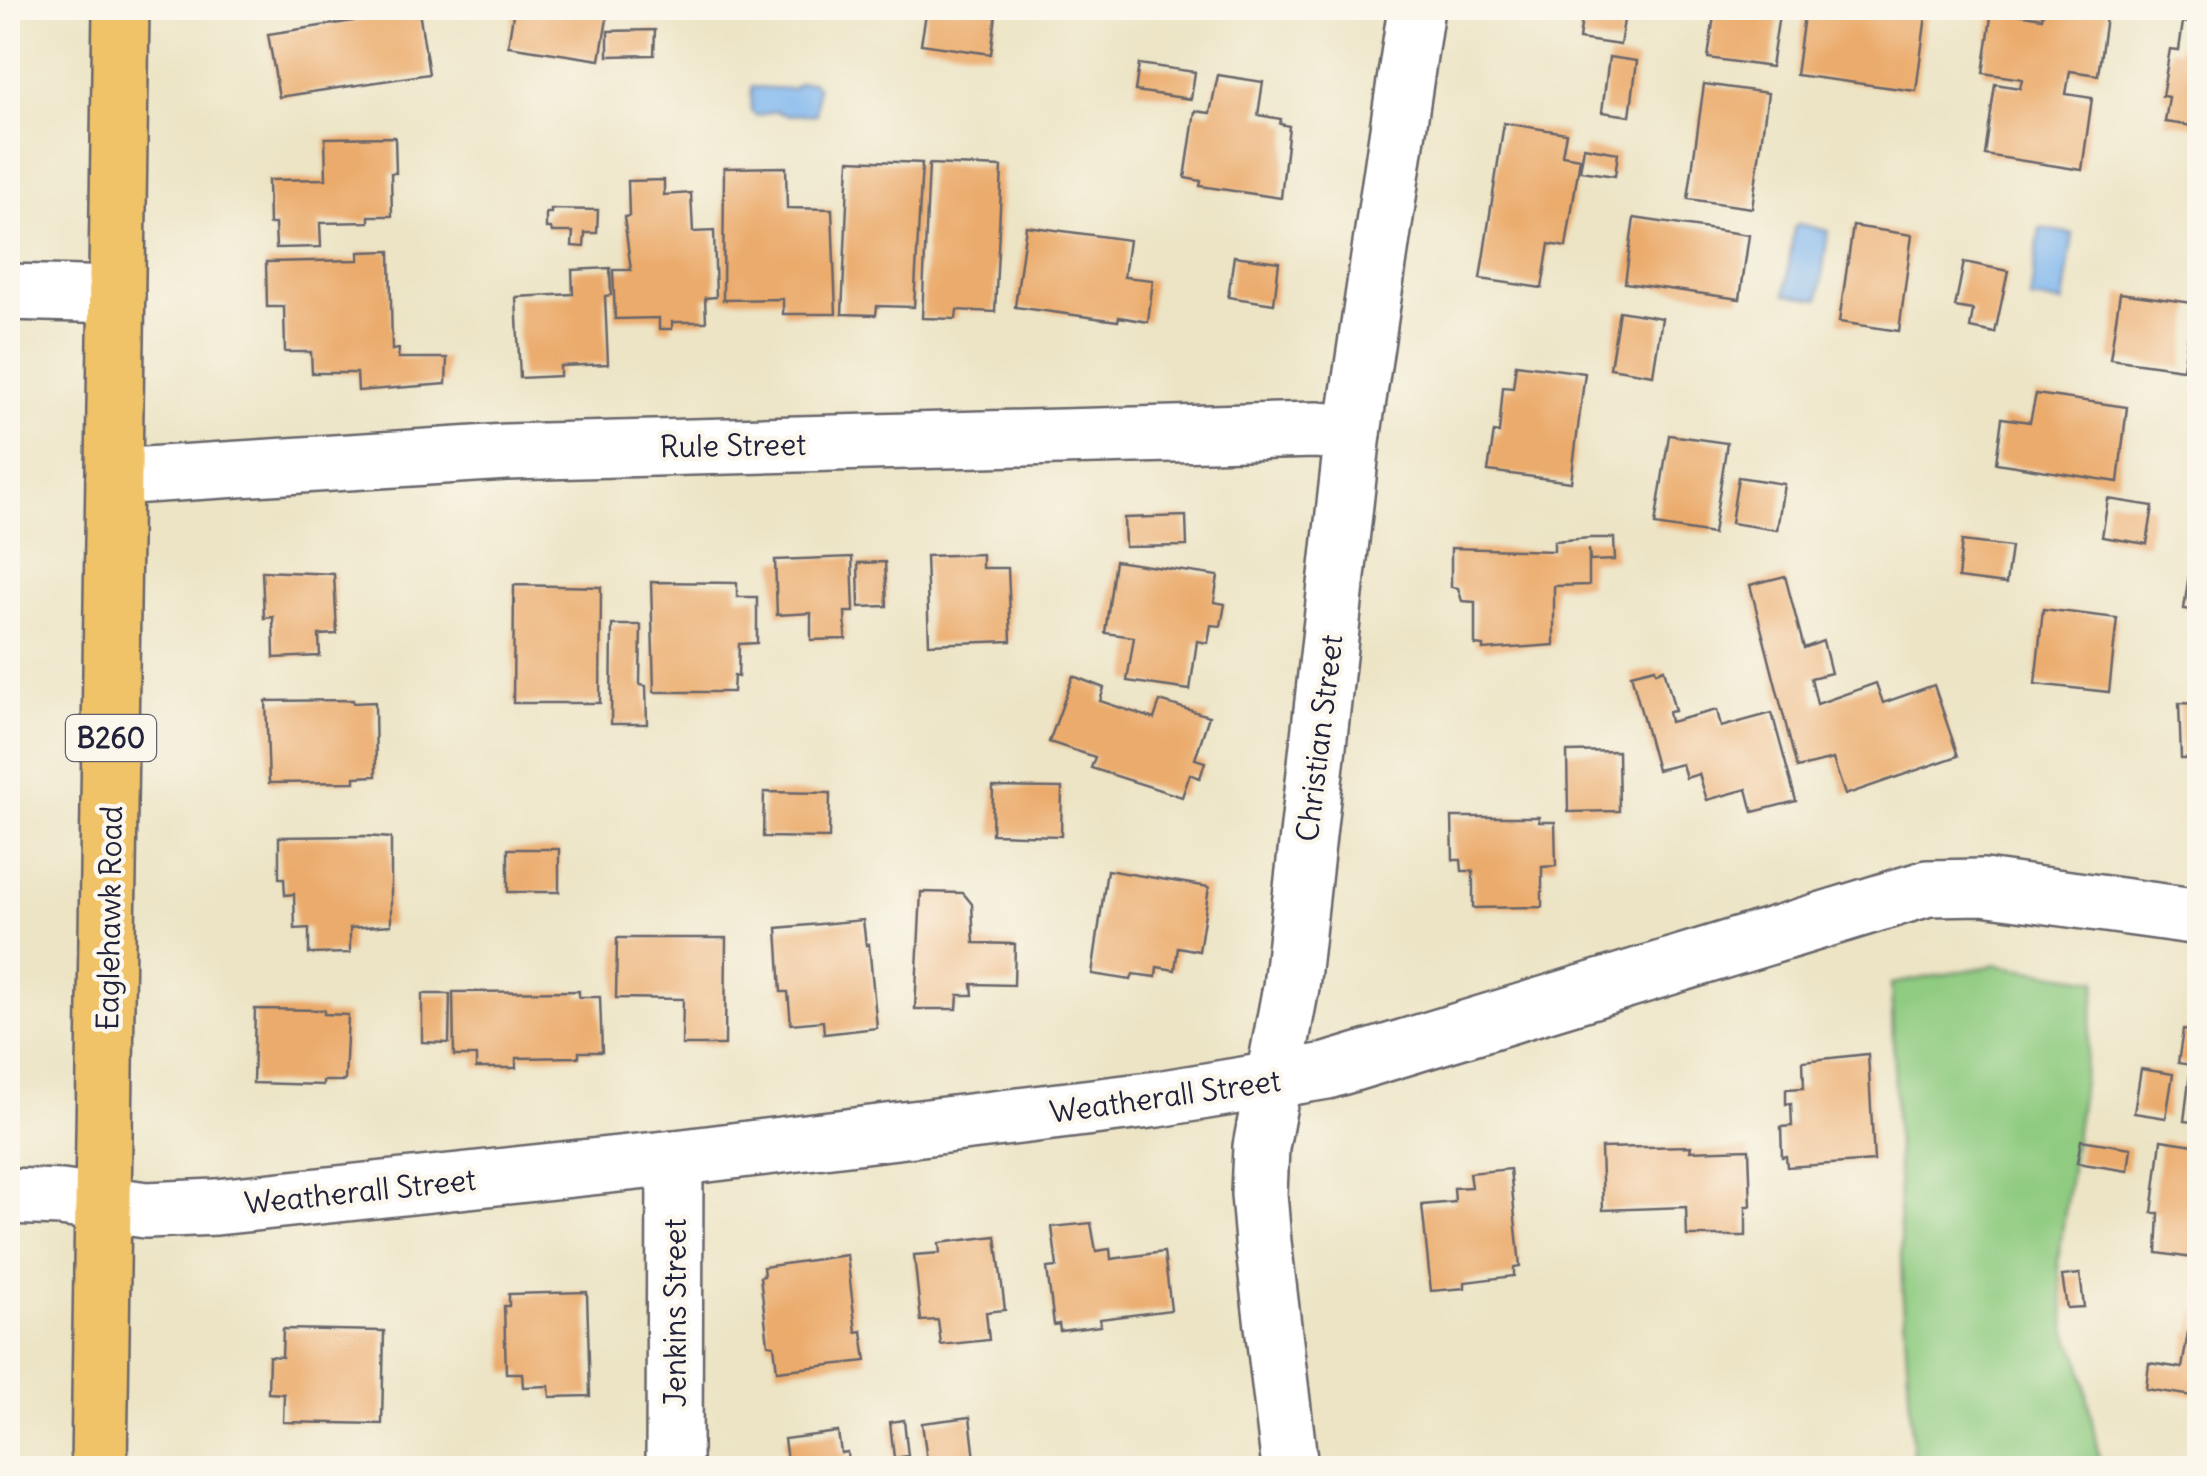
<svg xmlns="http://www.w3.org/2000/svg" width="2207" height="1476" viewBox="0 0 2207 1476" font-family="Delius,sans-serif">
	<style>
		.green { fill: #8fcb80; stroke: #58765e; stroke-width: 2.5 }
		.water { fill: #7eb6ee; stroke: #506c94; stroke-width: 2.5 }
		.building { fill: #ebab6c }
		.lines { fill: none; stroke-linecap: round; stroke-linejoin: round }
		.minor-casing { stroke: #69666b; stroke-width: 60 }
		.major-casing { stroke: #69666b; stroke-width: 60 }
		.minor { stroke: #fff; stroke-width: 55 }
		.major { stroke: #f1c369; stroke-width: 55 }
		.labels { text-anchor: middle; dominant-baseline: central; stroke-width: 9; stroke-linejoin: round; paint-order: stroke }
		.shield { fill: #fbf7ec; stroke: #636270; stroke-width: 2.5 }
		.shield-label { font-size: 28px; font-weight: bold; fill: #22223b }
		.street-label { font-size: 30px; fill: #22223b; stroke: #fbf7ec }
	</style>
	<rect width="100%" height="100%" fill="#fbf7ec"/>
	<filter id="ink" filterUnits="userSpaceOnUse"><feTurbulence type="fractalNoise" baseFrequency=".01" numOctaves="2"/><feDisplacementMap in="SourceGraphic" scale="20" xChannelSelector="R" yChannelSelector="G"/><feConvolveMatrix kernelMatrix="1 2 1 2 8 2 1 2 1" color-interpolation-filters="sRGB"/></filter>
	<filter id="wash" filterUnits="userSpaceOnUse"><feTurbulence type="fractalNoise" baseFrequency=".0048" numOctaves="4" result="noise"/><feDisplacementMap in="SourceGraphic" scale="40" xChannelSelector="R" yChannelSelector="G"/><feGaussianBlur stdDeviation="2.25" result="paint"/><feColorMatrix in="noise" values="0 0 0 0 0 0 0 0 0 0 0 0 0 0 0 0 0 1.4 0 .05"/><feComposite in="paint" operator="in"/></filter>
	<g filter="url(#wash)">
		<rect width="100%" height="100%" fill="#ece4c5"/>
		<path class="green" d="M1996 965 2097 980 2058 1262 2066 1329 2081 1364 2101 1468H1914L1902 1283 1891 984Z"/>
		<g class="water">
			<path d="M812 82 817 86 816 114 786 115 776 111 757 116 751 112 752 87 792 89 799 83Z"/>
			<path d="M1798 224 1828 231 1819 299 1785 294 1794 228Z"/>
			<path d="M2040 228 2073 234 2063 303 2030 299Z"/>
		</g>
		<g id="blocks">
			<g class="building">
				<path d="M514 8H569L608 13 600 60 508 46Z"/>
				<path d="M927 8H997L991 54 921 44Z"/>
				<path d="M1574 8H1626L1620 45 1579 39 1583 11Z"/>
				<path d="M1715 8H1780L1771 67 1708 58Z"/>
				<path d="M1805 8H1927L1916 91 1796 75Z"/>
				<path d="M2044 8 2107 10 2098 75 2070 71 2066 94 2092 98 2082 170 1985 155 1995 84 2020 88 2022 79 1983 73 1992 10 2042 18Z"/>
				<path d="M419 11 429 74 279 97 268 34Z"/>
				<path d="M2183 22 2200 25V127L2165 122 2169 97 2162 96 2170 49 2179 50Z"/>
				<path d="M655 30 654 55 608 56V31Z"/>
				<path d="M1609 57 1637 61 1630 116 1602 112Z"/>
				<path d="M1139 64 1195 72 1191 99 1135 91Z"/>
				<path d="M1218 75 1263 82 1258 115 1281 119 1280 124 1289 126 1281 198 1200 186 1201 181 1185 178 1195 111 1210 113Z"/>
				<path d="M1704 84 1768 93 1752 208 1688 199Z"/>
				<path d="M1504 123 1566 133 1562 155 1580 158 1566 247 1549 244 1542 288 1480 279Z"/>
				<path d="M395 137 396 173H391L392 216H369V222L320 223 321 247 276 248 275 224H269L268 180 326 179 325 138Z"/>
				<path d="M1584 147 1618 153 1615 176 1580 171Z"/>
				<path d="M849 160 922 163 914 307 877 306 876 315 842 314Z"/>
				<path d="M929 164 1002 167 995 312 957 310 956 319 922 318Z"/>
				<path d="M786 167 787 208 832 209 836 314H783V299L723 300 724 168Z"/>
				<path d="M664 180V195L691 193 693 232 714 231 716 297 705 298 706 322H672V329H659V318L615 319 613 270H631L624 217 629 216 628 181Z"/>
				<path d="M551 209 598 210 597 233H585L584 247 572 246 573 232H552L551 228H546V213H551Z"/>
				<path d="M1634 218 1749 235 1740 299 1625 283Z"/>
				<path d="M1026 226 1129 240 1124 277 1153 280 1148 322 1119 317 1118 321 1015 307Z"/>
				<path d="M1853 226 1912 235 1899 331 1839 322Z"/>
				<path d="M390 251 392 350 399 349 398 358H447L446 384 358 391 357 373H312L311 352H285L284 307H267L266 262 359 260V252Z"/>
				<path d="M1234 256 1279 262 1274 304 1228 297Z"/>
				<path d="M1964 262 2008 271 1995 333 1970 328 1973 310 1955 307Z"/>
				<path d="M610 268 611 295 605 296 608 364 560 366V376L520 378 516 297 573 294 572 270Z"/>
				<path d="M2120 293 2193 303 2183 369 2110 359Z"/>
				<path d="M1619 311 1662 318 1653 375 1610 368Z"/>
				<path d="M1516 364 1585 373 1571 482 1488 471 1494 432 1499 433 1503 387 1513 388Z"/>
				<path d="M2036 394 2127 407 2118 482 1996 463 2002 418 2030 422Z"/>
				<path d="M1669 435 1727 443 1713 534 1655 525Z"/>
				<path d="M1738 477 1784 484 1777 530 1731 523Z"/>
				<path d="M2108 499 2153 506 2147 544 2102 537Z"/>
				<path d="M1186 516 1187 546 1125 547 1124 518Z"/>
				<path d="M1590 538H1614L1615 560 1590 561 1589 549V585L1554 586V645L1483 650V646L1475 645V602L1462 601 1458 588 1451 587V548L1554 551V541Z"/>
				<path d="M1962 541 2011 547 2006 584 1958 578Z"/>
				<path d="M2192 553 2200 554V611L2184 609Z"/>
				<path d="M982 554V568H1008L1011 641 929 644 926 556Z"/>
				<path d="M852 557 854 612H845L846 639 811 640V613L777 615 775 560Z"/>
				<path d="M1115 561 1218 576 1214 602 1225 604 1221 626 1211 625 1208 643 1197 641 1190 690 1127 681 1134 637 1105 633Z"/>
				<path d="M885 562 887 606 859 607 858 563Z"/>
				<path d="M262 571 334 574 337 634 319 635 320 656 274 658 273 617 264 618Z"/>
				<path d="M1785 576 1804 648 1823 641 1831 673 1811 678 1817 704 1876 683 1883 703 1934 685 1958 756 1845 795 1833 759 1797 768 1750 585Z"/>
				<path d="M651 582 737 583V597H757V643L739 644 738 677 734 676 733 692H654Z"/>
				<path d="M514 585 601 587 600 703H513Z"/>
				<path d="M2043 609 2117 618 2109 692 2035 684Z"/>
				<path d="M612 625H641L640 685 646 686 647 724H611Z"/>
				<path d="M1655 668 1656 672 1664 669 1675 711 1668 712 1670 722 1717 710 1721 727 1772 713 1796 801 1753 812 1747 789 1707 800 1699 774 1686 778 1682 764 1657 770 1631 674Z"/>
				<path d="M1073 676 1104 688 1100 701 1154 719 1160 701 1209 716 1195 759 1205 762 1200 778 1190 774 1182 797 1091 768 1095 757 1049 742Z"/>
				<path d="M353 700V703L375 702 376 776 355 777V782L269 783 266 701Z"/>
				<path d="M2179 703 2200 704V759H2181Z"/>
				<path d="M1618 751 1619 811 1568 812 1567 752Z"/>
				<path d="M993 787 1062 788 1061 836 992 834Z"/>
				<path d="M764 792 830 793 829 838 763 837Z"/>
				<path d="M1452 817H1539V822H1555L1556 866 1542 867V907L1473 908V871H1462L1461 860H1453Z"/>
				<path d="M365 836 391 838V925L350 928V953L309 954V928L295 929 294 894 285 895 284 878H279V837Z"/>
				<rect x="508" y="849" width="51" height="43"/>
				<path d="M1107 870 1209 887 1199 951 1178 947 1175 970 1157 967 1156 977 1133 974 1131 980 1092 974Z"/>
				<path d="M921 892 963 893 972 904 974 943 1015 944 1014 985 972 984 973 995H958L957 1009H915Z"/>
				<path d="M863 920 866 945 869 944 877 1028 824 1034 823 1021 791 1024 788 992H781L777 928Z"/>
				<path d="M617 938H726L725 1045H682L683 999 616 998Z"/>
				<path d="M579 991V997H600L602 1052H579V1057L516 1058V1068H476V1056H454L453 992Z"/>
				<path d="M422 994H450L449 1043 422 1042Z"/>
				<path d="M255 1009 324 1010V1014L348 1015 345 1081H323V1085L253 1083Z"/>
				<path d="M2197 1015H2200V1123L2184 1121 2191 1065 2178 1063 2183 1030 2195 1031Z"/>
				<path d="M1868 1054 1874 1161 1787 1167 1786 1156 1782 1157 1781 1127 1792 1126 1791 1103 1786 1104V1089L1804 1088 1803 1061Z"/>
				<path d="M2141 1069 2173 1074 2166 1118 2134 1113Z"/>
				<path d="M2195 1139H2200V1259L2157 1253 2159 1213H2152L2161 1140 2194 1145Z"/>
				<path d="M2081 1140 2131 1148 2128 1171 2077 1163Z"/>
				<path d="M1691 1146 1690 1151 1749 1149 1751 1206H1746V1236H1687L1686 1207 1603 1210 1601 1148Z"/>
				<path d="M1510 1169 1520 1266 1514 1267V1276L1465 1282V1288L1431 1291 1422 1205 1455 1202 1454 1188 1471 1187 1469 1173Z"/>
				<path d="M1091 1223 1096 1251 1110 1249 1111 1259 1164 1252 1171 1310 1100 1319 1101 1326 1060 1331 1059 1324 1054 1325 1047 1268 1057 1267 1052 1227Z"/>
				<path d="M996 1236 1005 1310 986 1312 989 1340 941 1345 938 1320 921 1321 914 1255 940 1253 939 1243Z"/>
				<path d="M847 1255 856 1332 862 1331 866 1361 777 1371 774 1345 768 1344 760 1277 764 1276 763 1267Z"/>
				<path d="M2080 1274 2084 1307 2067 1308 2062 1276Z"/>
				<path d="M587 1292 590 1396 550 1397 549 1386 523 1387 522 1373H506L504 1306H509V1294Z"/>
				<path d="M2197 1306 2200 1397 2146 1389 2149 1363 2182 1368 2188 1332 2193 1333Z"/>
				<path d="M283 1329 384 1331 382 1424 283 1422 284 1394 268 1393 269 1356 282 1357Z"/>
				<path d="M970 1417 976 1468H928L922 1423Z"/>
				<path d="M904 1420 908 1456 894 1458 890 1422Z"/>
				<path d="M838 1432 841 1453 847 1452 848 1463 843 1464 844 1468H788L784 1439Z"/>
			</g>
		</g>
	</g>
	<g filter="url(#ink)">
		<use href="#blocks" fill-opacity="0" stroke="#69666b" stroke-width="2.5"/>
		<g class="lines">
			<g class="minor-casing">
				<g id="minor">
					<path d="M8 292 117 295"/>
					<path d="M114 477 506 452 1316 430 1353 433"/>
					<path d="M8 1196 61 1198 146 1210 216 1207 675 1158 1158 1099 1327 1071 1928 888 1983 887 2200 917"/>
					<path d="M674 1468 675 1158"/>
					<path d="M1290 1468 1263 1242 1259 1194 1261 1147 1291 987 1353 433 1416 8"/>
				</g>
			</g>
			<g class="major-casing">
				<path id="major" d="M99 1468 121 8"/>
			</g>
			<use href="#minor" class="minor"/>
			<use href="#major" class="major"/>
		</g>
	</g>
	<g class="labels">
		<rect class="shield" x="66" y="715" width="90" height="46" rx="8"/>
		<g class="shield-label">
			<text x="111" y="738">B260</text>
		</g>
		<g class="street-label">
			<text transform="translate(733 445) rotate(-1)">Rule Street</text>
			<text transform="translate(1319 738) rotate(-83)">Christian Street</text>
			<text transform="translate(109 918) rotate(-89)">Eaglehawk Road</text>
			<text transform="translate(1165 1096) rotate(-8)">Weatherall Street</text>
			<text transform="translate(360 1191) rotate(-6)">Weatherall Street</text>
			<text transform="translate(675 1313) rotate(-90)">Jenkins Street</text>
		</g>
	</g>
	<rect width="2207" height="1476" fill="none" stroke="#fbf7ec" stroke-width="40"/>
</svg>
